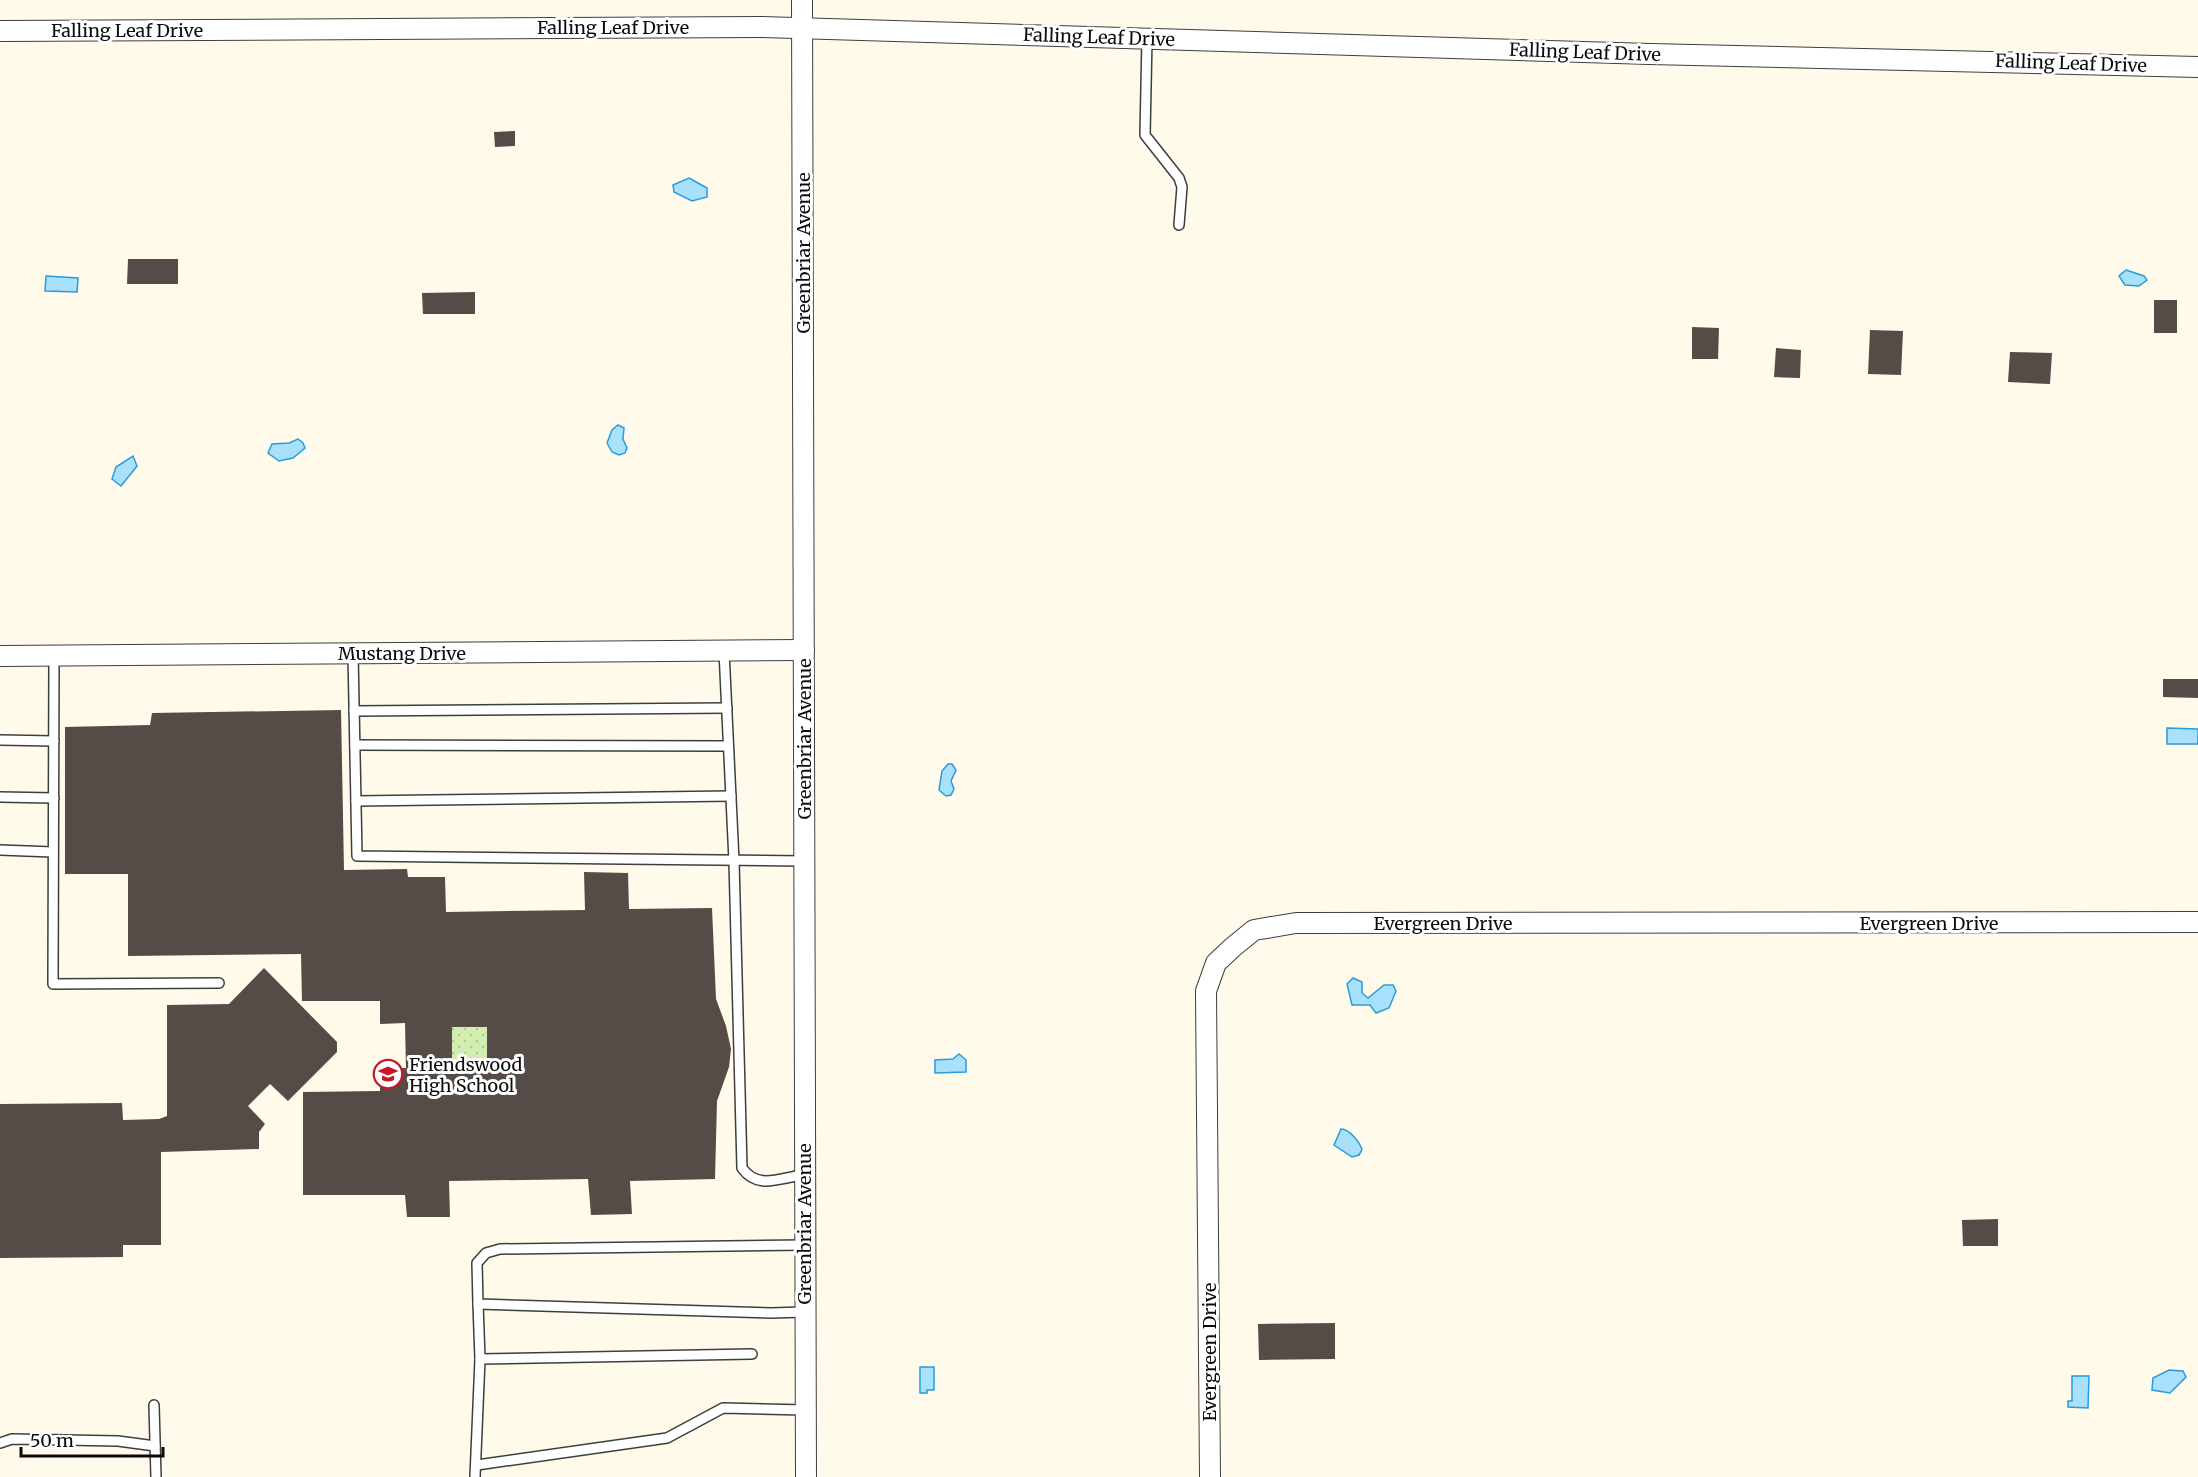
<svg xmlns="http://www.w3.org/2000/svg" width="2198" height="1477" viewBox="0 0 2198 1477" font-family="Merriweather,serif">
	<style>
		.garden { fill: url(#garden-dots) }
		.water { fill: #a9e1fc; stroke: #299cda; stroke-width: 1.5 }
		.building { fill: #554c47; fill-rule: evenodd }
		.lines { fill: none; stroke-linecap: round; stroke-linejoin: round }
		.service-casing { stroke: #3e3e3e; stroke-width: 12 }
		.minor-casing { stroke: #3e3e3e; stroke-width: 22 }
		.service { stroke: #fff; stroke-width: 9 }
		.minor { stroke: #fff; stroke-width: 20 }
		.labels { text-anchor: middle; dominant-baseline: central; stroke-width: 6; stroke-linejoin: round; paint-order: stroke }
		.street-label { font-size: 18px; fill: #0b0b0b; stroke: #fff }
		.poi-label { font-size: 18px; fill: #0b0b0b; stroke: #fff; text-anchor: start }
	</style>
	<defs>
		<pattern id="garden-dots" width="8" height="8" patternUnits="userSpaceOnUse" patternTransform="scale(1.5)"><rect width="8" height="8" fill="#d2edb0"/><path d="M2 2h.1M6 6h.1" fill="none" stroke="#b3ca96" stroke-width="1.8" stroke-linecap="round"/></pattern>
	</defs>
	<rect width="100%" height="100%" fill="#fffaea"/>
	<rect class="garden" x="452" y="1027" width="35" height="36"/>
	<g class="water">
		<path d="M689 178 707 188V197L692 201 674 192 673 185Z"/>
		<path d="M2126 270 2144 276 2147 280 2139 286 2125 285 2119 276Z"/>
		<path d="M46 276 78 278 77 292 45 291Z"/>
		<path d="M618 425 624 428 623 439 627 448 625 453 619 455 612 452 607 443 612 430Z"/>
		<path d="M298 439 303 443 305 448 293 458 279 461 268 453 272 444 289 443Z"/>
		<path d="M133 456 137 466 121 486 112 479 116 467Z"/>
		<path d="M2167 728 2198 729V744H2167Z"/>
		<path d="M948 764H952L956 770 951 781 954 789 951 795 946 796 939 790 942 771Z"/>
		<path d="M1353 978 1362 982V993L1368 998 1384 985H1393L1396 991 1389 1008 1376 1013 1370 1005H1352L1347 984Z"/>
		<path d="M959 1054 966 1060V1072L935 1073V1060L953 1059Z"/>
		<path d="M1341 1129C1349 1129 1360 1142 1362 1150L1359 1155 1352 1157 1334 1145Z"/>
		<path d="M920 1367H934V1390H927V1393H920Z"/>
		<path d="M2169 1370 2183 1371 2186 1377 2170 1393 2152 1390 2153 1378Z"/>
		<path d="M2072 1376H2089L2088 1408 2068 1407V1401H2072Z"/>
	</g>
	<g class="building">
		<path d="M515 131V146L495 147 494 132Z"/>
		<path d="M128 259H178V284H127Z"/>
		<path d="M475 292V314H423L422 293Z"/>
		<rect x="2154" y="300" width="23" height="33"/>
		<path d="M1692 327 1719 328 1718 359H1692Z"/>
		<path d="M1870 330 1903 331 1901 375 1868 374Z"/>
		<path d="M1776 348 1801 350 1800 378 1774 377Z"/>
		<path d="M2010 352 2052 353 2050 384 2008 382Z"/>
		<path d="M2163 679H2198V698L2163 697Z"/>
		<path d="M341 710 344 870 407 869 408 877H445L446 912 585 910 584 872 628 873 629 909 712 908 716 999 726 1026 731 1049 729 1067 717 1101 715 1179 630 1181 632 1214 591 1215 588 1179 449 1181 450 1217H407L405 1195H303V1092L380 1091V1068H406L405 1023 380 1024V1001H302L301 954 128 956V874H65V727L150 725 152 713ZM452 1027H487V1063H452Z"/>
		<path d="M264 968 337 1042V1052L288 1101 270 1084 248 1106 265 1124 259 1132V1149L161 1152V1245H123V1257L0 1258V1104L122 1103 123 1120 159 1119 167 1116V1005L229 1004Z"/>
		<path d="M1998 1219V1246H1963L1962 1220Z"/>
		<path d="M1335 1323V1359L1259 1360 1258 1324Z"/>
	</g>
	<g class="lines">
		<g class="service-casing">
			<g id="service">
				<path d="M1147 38 1145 135 1179 178 1182 187 1179 225"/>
				<path d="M724 651 734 861 742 1168C758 1190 779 1178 803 1175"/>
				<path d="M353 653 357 856 804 861"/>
				<path d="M54 655 53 984 219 983"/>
				<path d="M354 711 727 708"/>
				<path d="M0 740 54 741"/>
				<path d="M355 745 728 746"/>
				<path d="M0 797 54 798"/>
				<path d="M356 801 731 796"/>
				<path d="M0 850 53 852"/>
				<path d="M804 1245 500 1249 486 1253 477 1263 478 1304 771 1313 804 1312"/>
				<path d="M480 1359 752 1354"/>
				<path d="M154 1405 156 1477"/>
				<path d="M0 1443 12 1439 118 1441 155 1446"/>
				<path d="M477 1465 667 1438 723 1408 805 1410"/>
				<path d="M475 1477 480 1359 478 1304"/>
			</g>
		</g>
		<g class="minor-casing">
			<g id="minor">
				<path d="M802 0 806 1477"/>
				<path d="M0 31 762 27 1650 54 2198 67"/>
				<path d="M0 656 804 650"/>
				<path d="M1210 1477 1206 991 1216 963 1233 947 1254 930 1296 923 2198 922"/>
			</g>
		</g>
		<use href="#service" class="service"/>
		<use href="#minor" class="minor"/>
	</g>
	<defs>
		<g id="school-ring" transform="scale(1.5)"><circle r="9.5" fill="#fff" stroke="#c81728" stroke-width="1.5"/><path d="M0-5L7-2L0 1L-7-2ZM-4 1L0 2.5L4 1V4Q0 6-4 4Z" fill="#c81728"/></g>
	</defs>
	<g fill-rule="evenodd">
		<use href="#school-ring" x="388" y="1074"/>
	</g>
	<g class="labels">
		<g class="street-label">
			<text x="613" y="27">Falling Leaf Drive</text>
			<text x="127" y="30">Falling Leaf Drive</text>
			<text transform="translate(1099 37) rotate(2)">Falling Leaf Drive</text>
			<text transform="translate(1585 52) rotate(2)">Falling Leaf Drive</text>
			<text transform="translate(2071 63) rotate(2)">Falling Leaf Drive</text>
			<text transform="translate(803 253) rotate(-90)">Greenbriar Avenue</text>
			<text x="402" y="653">Mustang Drive</text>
			<text transform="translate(804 739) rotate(-90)">Greenbriar Avenue</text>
			<text x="1443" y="923">Evergreen Drive</text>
			<text x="1929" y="923">Evergreen Drive</text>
			<text transform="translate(804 1224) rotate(-90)">Greenbriar Avenue</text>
			<text transform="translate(1209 1352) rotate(-90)">Evergreen Drive</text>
		</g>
		<g class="poi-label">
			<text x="409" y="1064">Friendswood<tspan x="409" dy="21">High School</tspan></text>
		</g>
	</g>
	<path d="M21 1447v9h142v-9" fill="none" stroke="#0b0b0b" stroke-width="3"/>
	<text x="30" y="1447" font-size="18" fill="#0b0b0b" stroke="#ffffff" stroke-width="4.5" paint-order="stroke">50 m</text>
</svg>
